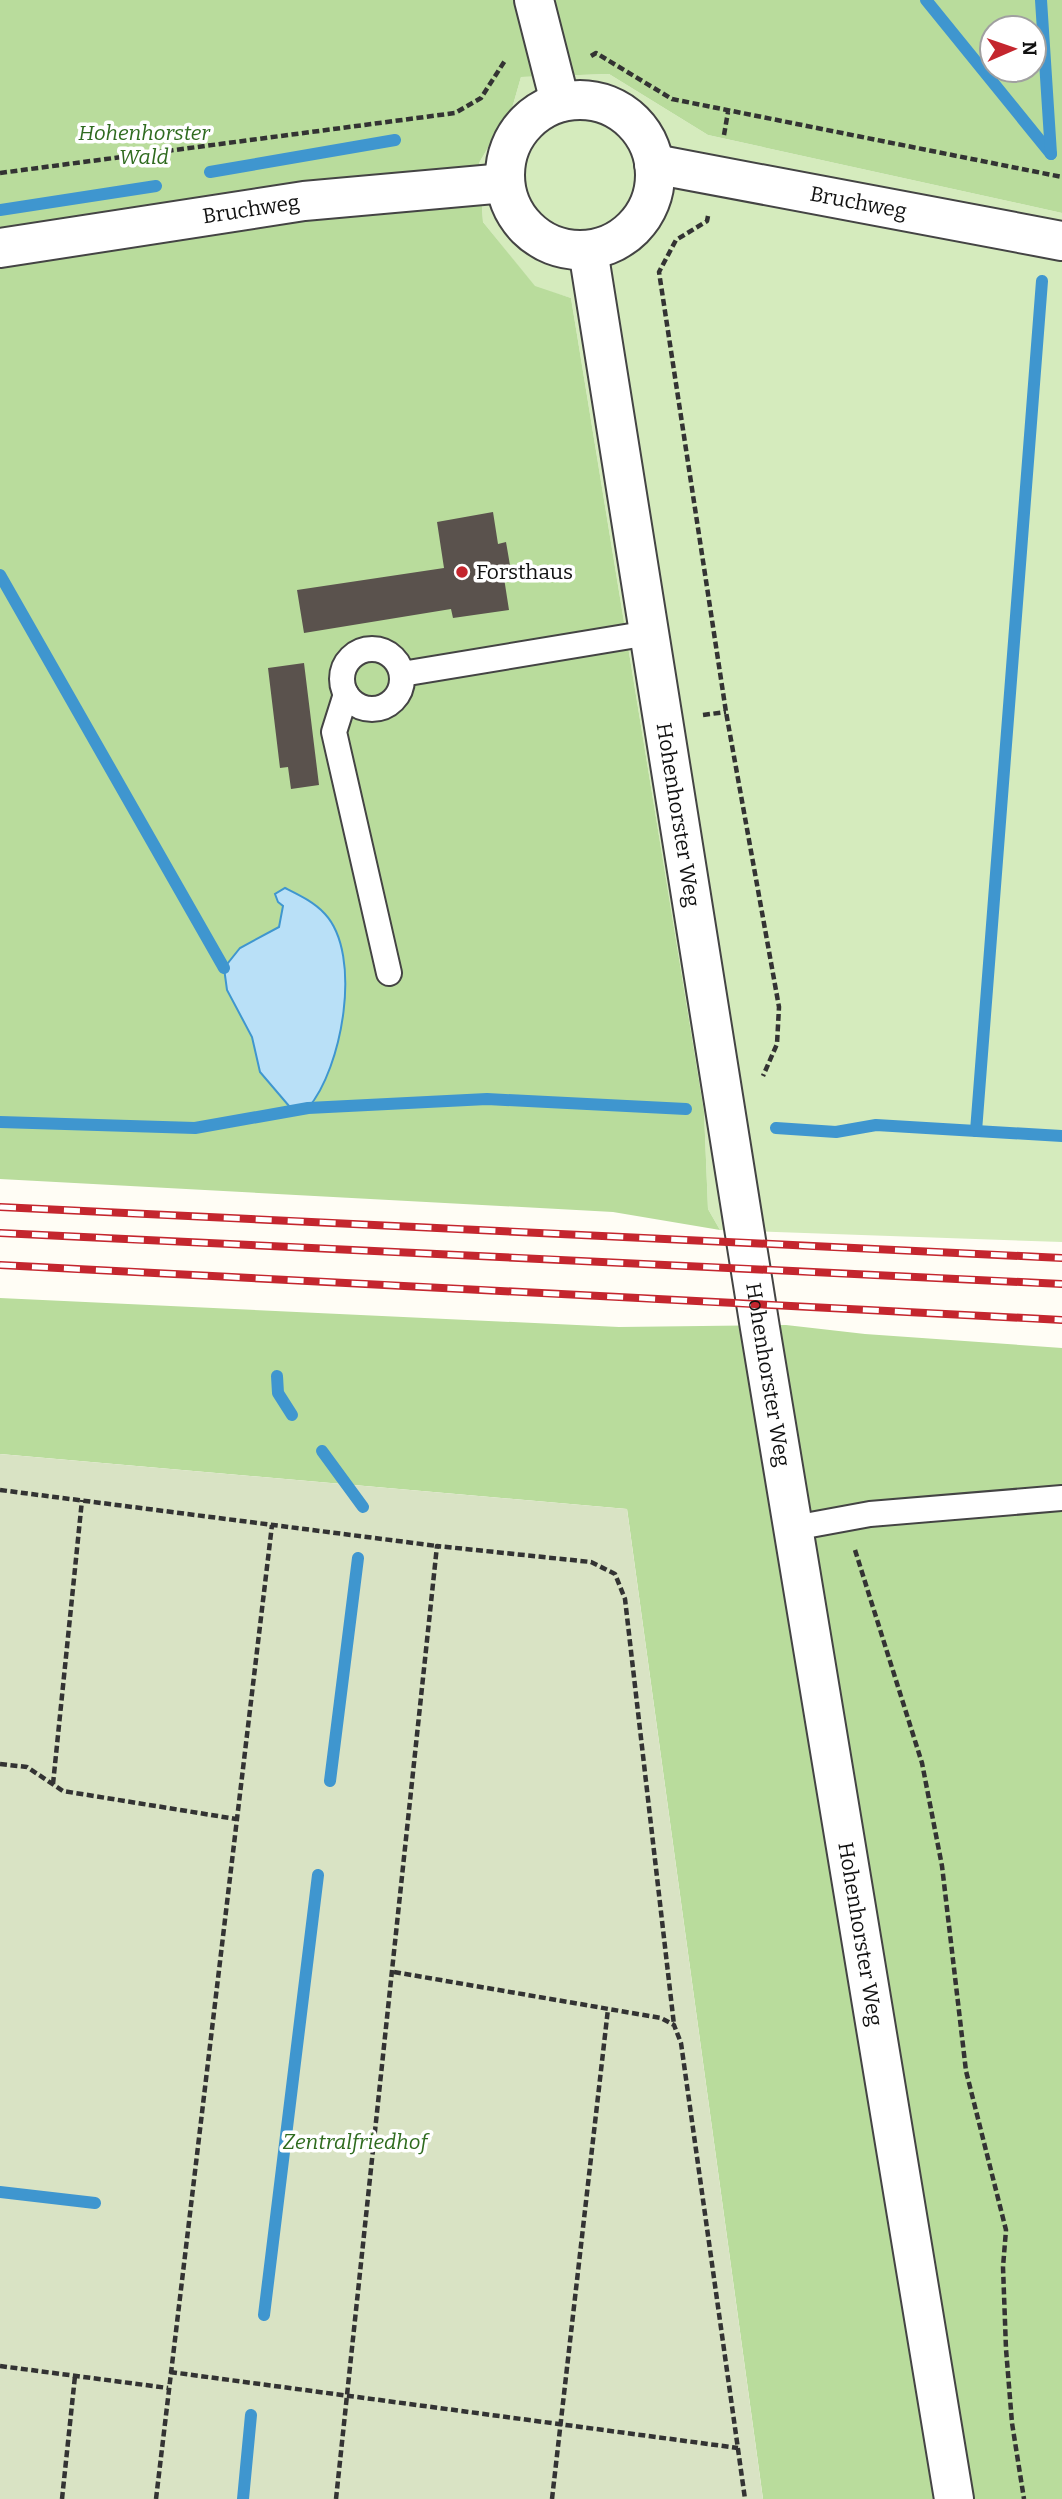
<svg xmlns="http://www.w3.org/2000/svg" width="1062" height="2499" viewBox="0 0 1062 2499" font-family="Bitter,serif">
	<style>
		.green { fill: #d5ebbd }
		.forest { fill: #b9dc9c; fill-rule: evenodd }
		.cemetery { fill: #d9e3c4 }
		.water { fill: #b9e0f7; stroke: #3f96cf; stroke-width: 2 }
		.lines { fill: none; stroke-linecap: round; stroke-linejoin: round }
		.stream { stroke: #3f96cf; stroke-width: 12 }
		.building { fill: #5a524d }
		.service-casing { stroke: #444; stroke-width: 28 }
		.minor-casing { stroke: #444; stroke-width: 42 }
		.tertiary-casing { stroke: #444; stroke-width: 42 }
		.path { stroke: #333; stroke-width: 4.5; stroke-dasharray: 7 3.5; stroke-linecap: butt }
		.service { stroke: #fff; stroke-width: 24 }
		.minor { stroke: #fff; stroke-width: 38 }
		.tertiary { stroke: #fff; stroke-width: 38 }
		.rail-casing { stroke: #c4262e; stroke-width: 8 }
		.rail { stroke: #fff; stroke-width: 5; stroke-dasharray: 16; stroke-linecap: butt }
		.poi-dot { fill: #c4262e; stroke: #fff; stroke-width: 2.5 }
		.labels { text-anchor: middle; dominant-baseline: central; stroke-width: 7; stroke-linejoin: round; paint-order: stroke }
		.park-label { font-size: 21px; font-style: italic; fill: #2f6b1f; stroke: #fff }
		.street-label { font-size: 21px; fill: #111; stroke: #fff }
		.poi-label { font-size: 21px; fill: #111; stroke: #fff; text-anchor: start }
	</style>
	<rect width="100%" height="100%" fill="#fffdf5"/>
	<path class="green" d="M609 74 708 135 1062 213V1242L720 1230 708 1209 704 1111 571 298 535 287 483 222 479 163 513 105 521 77Z"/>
	<g class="forest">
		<path d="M0 0H1062V213L708 135 609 74 521 77 513 105 479 163 483 222 535 286 571 298 704 1111 708 1209 720 1230 613 1212 0 1179ZM992 28H1034V70H992Z"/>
		<path d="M0 1298 619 1327 786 1325 865 1334 1062 1348V2499H763L627 1509 0 1454Z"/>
	</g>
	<path class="cemetery" d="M0 1454 627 1509 763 2499H0Z"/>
	<path class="water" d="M285 888C299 895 314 902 325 914 363 955 342 1069 308 1108L289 1106 260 1072 252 1037 227 990 224 968 240 948 279 927 283 906 278 902 275 894Z"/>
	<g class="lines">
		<g class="stream">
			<path d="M926 0 1051 154"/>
			<path d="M1041 0 1051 154"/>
			<path d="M210 172 395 140"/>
			<path d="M0 210 156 186"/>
			<path d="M0 575 224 968"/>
			<path d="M0 1122 195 1128 308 1108 487 1099 686 1109"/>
			<path d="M776 1128 836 1132 876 1125 1062 1136"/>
			<path d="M976 1131 1042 281"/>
			<path d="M277 1376 278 1393 292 1415"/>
			<path d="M322 1451 363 1507"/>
			<path d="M330 1781 358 1558"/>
			<path d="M0 2192 95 2203"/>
			<path d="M264 2315 318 1875"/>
			<path d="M243 2499 251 2415"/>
		</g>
	</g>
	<g class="building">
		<path d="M493 512 498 544 506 542 512 577 504 578 509 610 453 618 451 609 304 633 297 590 444 568 437 522Z"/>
		<path d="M304 663 319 785 291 789 288 767 280 768 268 668Z"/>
	</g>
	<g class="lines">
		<g class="service-casing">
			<g id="service">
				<circle cx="372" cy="679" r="30"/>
				<path d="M402 674 649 633"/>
				<path d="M346 694 334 732 389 973"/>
				<path d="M794 1528 870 1514 1062 1498"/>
			</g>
		</g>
		<g class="minor-casing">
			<path id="minor" d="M534 0 560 102"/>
		</g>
		<g class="tertiary-casing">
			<g id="tertiary">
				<circle cx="580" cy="175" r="75"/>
				<path id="s1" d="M654 164 1062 241"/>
				<path id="s2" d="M0 248 304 201 505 183"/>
				<path id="s3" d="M588 250 760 1328 954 2499"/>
			</g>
		</g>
		<g class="path">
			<path d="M591 56 596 53 672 99 1062 177"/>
			<path d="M724 135 728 112"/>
			<path d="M0 173 455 113 481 98 506 59"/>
			<path d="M708 216 707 221 676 240 659 272 726 712 779 1007 777 1044 763 1076"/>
			<path d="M703 715 726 712"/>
			<path d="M0 1490 437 1546"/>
			<path d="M855 1550 922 1763 942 1866 966 2071 1006 2230 1003 2267 1006 2349 1012 2423 1024 2499"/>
			<path d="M0 1764 27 1767 63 1791 236 1819"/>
			<path d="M53 1784 82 1500"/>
			<path d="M394 1972 661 2018 674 2025 681 2043 745 2499"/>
			<path d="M0 2366 168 2388"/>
			<path d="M170 2372 738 2448"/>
			<path d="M62 2499 75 2376"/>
			<path d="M156 2499 272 1525"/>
			<path d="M336 2499 437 1546 591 1562 615 1574 625 1599 674 2025"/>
			<path d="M552 2499 608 2009"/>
		</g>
		<use href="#service" class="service"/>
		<use href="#minor" class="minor"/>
		<use href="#tertiary" class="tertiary"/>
		<g class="rail-casing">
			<g id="rail">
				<path d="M0 1207 1062 1258"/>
				<path d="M0 1233 1062 1284"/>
				<path d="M0 1265 1062 1320"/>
			</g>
		</g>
		<use href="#rail" class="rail"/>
	</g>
	<circle class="poi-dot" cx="462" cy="572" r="7"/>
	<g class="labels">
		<g class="park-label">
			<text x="144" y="133">Hohenhorster<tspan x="144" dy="24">Wald</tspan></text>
			<text x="355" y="2142">Zentralfriedhof</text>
		</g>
		<g class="street-label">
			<text stroke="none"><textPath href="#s1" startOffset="208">Bruchweg</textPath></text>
			<text stroke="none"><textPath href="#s2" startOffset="254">Bruchweg</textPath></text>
			<text stroke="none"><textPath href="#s3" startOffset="572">Hohenhorster Weg</textPath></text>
			<text stroke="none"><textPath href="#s3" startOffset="1139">Hohenhorster Weg</textPath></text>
			<text stroke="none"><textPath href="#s3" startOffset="1706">Hohenhorster Weg</textPath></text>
		</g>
		<g class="poi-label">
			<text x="476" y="572">Forsthaus</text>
		</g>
	</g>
	<g transform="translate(1013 49) rotate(88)"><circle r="33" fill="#ffffff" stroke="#a0a0a0" stroke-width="2"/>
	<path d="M0-5L12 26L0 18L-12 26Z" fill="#c4262e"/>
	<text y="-10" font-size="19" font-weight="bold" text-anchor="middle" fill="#111111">N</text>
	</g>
</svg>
